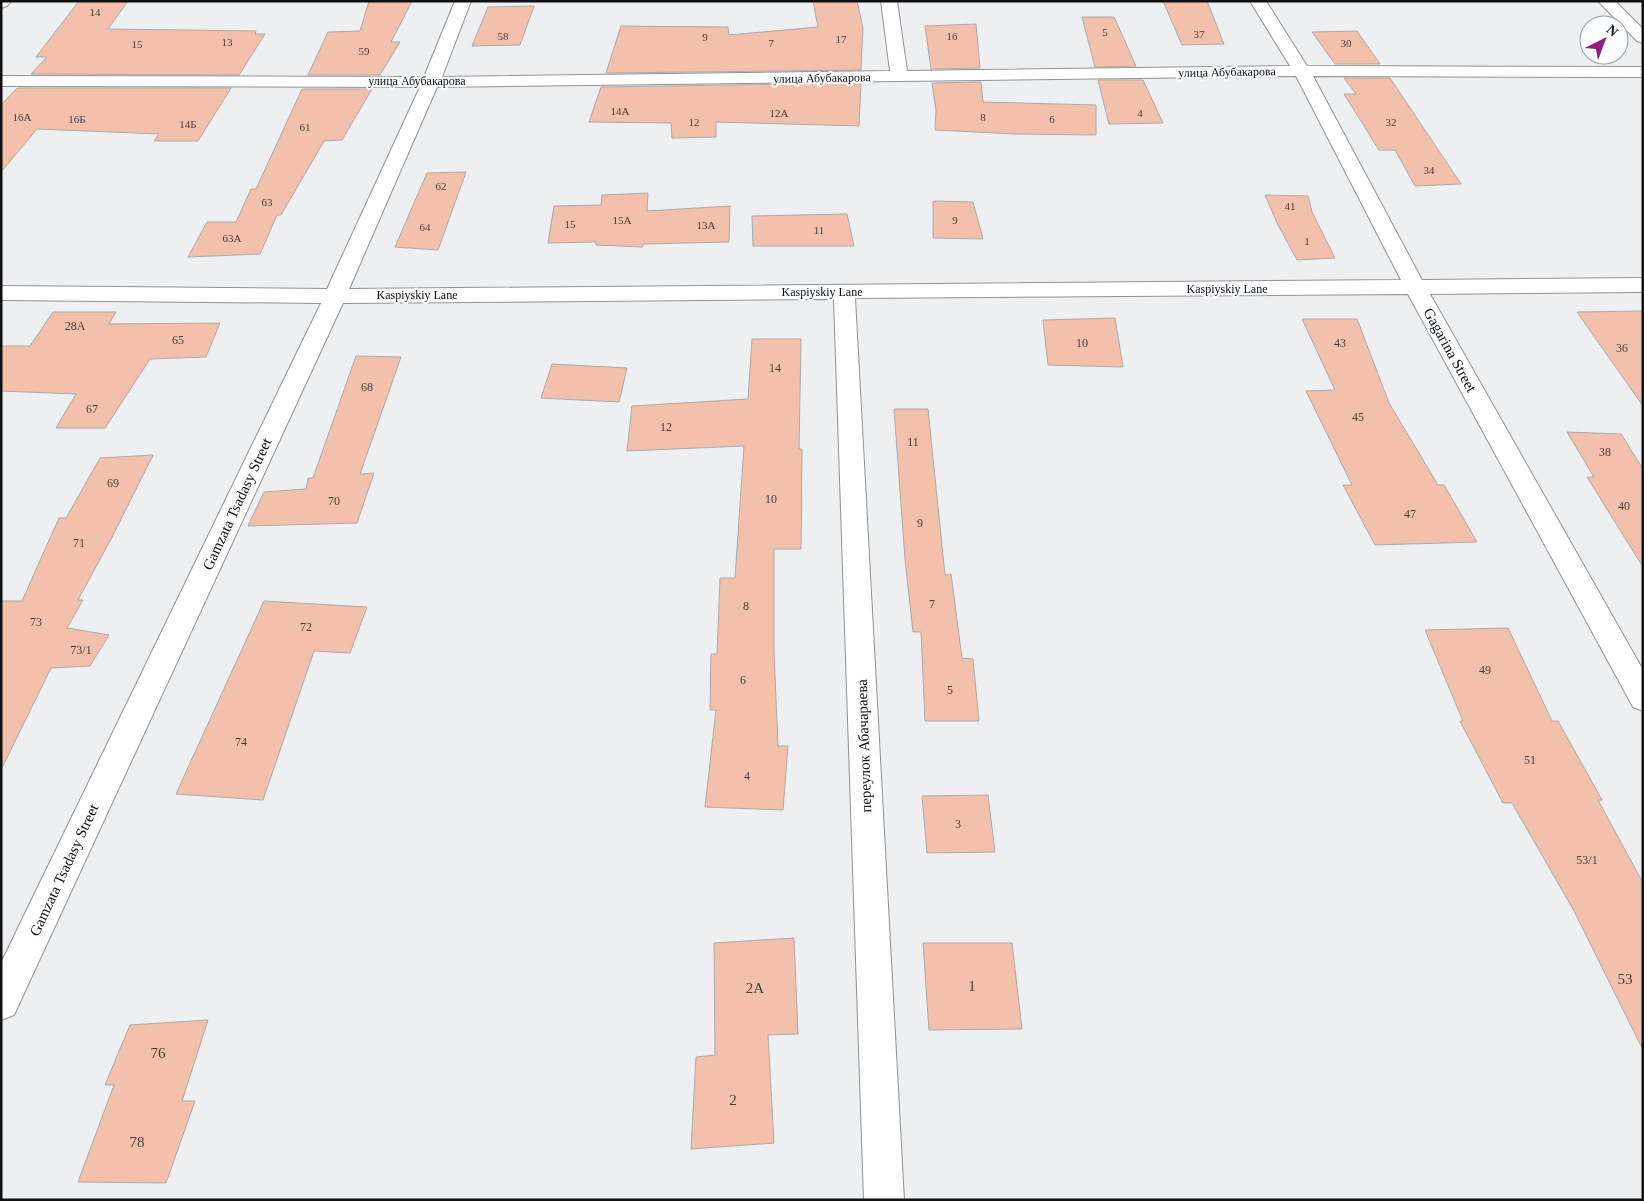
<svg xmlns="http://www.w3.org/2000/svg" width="1644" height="1201" viewBox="0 0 1644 1201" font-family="'Times New Roman',serif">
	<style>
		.building { fill: #f3c0ac; stroke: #adaaa9 }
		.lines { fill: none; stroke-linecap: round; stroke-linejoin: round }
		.minor-casing { stroke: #919295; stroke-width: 2 }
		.minor { fill: #fff; fill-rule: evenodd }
		.labels { text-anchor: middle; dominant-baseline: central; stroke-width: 4.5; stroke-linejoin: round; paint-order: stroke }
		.far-number-label { font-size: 11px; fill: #493c38 }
		.far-street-label { font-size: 12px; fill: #101011; stroke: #fbfcff }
		.number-label { font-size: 12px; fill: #493c38 }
		.street-label { font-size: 15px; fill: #101011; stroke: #fbfcff }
		.near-number-label { font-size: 15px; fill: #493c38 }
	</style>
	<rect width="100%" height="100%" fill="#edeff1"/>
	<g class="building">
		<path d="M79 1H128L108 29 256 31 255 34H265L239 75 31 74 47 57H36Z"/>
		<path d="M369 1H412L391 42H400L380 75H308L328 32 360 31Z"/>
		<path d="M813 1H857L863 28 861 70 606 73 621 26 728 27 729 35 818 27Z"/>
		<path d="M1163 1H1207L1224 44 1182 45Z"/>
		<path d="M534 6 520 45 472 46 488 7Z"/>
		<path d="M1082 17H1114L1136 66 1095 67Z"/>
		<path d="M976 24 980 68 931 69 925 26Z"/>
		<path d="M1357 31 1380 64H1335L1312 32Z"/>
		<path d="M1344 78H1390L1461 184 1415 186 1395 150H1379L1344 94H1356Z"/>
		<path d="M1098 80H1143L1163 123 1109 124Z"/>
		<path d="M981 82 983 102 1096 105V135L1015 134 935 130 936 110 932 83Z"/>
		<path d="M861 83 859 126 716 122V137L672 138 671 123 589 122 601 87Z"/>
		<path d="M17 88H231L198 141H154L159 134 37 129 1 172V105Z"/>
		<path d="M302 89H372L342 140 324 141 281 215H277L260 254 188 257 207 222H236L251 189H256Z"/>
		<path d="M466 172 438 250 395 247 427 173Z"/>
		<path d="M648 193 647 211 730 206 729 242 643 244V247L596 245V242L548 243 554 206 601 205 602 195Z"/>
		<path d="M1265 195 1308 196 1312 212 1335 258 1297 260 1277 223Z"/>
		<path d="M933 201 973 202 983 239 933 238Z"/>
		<path d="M847 214 854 246H753L752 216Z"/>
		<path d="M1643 311V406L1577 312Z"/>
		<path d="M53 312H116L109 324 220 323 206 357 150 359 105 428H56L76 394 1 391V346H30Z"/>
		<path d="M1115 318 1123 367 1048 365 1043 320Z"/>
		<path d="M1302 319H1357L1389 403 1438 485H1444L1477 542 1375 545 1343 485H1352L1306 391 1335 390Z"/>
		<path d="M752 339H801L799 449H802L801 549H774V651L778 746H788L783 810 705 807 716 710H710L711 654H717L720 578H735L744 446 627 451 632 406 748 399Z"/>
		<path d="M356 356 401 357 360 474 374 473 357 523 248 526 264 492 306 489 308 478H313Z"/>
		<path d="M552 364 627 368 619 402 541 398Z"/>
		<path d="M894 409H928L945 575 951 574 962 658 973 659 979 721H925L921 632H913L905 559Z"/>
		<path d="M1567 432 1621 434 1643 469V567L1587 477H1594Z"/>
		<path d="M153 455 111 539 78 600H83L67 628 109 635 90 666 51 668 1 770V601H22L59 518H66L100 458Z"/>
		<path d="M264 601 367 607 350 653 314 651 263 800 176 794Z"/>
		<path d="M1508 628 1552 721H1558L1602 800H1598L1643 883V1050L1574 911 1512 803H1503L1460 721H1463L1425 630Z"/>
		<path d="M988 795 995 852 927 853 922 796Z"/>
		<path d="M794 938 798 1034 768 1035 774 1143 691 1149 696 1057 715 1055 714 943Z"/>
		<path d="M923 943H1012L1022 1029 929 1030Z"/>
		<path d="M208 1020 182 1101H195L166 1183 78 1182 114 1085H105L130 1025Z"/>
	</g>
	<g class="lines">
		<g class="minor-casing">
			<g id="minor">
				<path d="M1 1H11L7 6 1 8Z"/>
				<path d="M455 1H471L442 77 890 71 881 1H897L907 71 1290 66 1250 1H1266L1307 66 1643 67V77L1313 76 1422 280 1643 278V292L1430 294 1643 670V711L1633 707 1408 294 855 298 904 1200H864L834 299 343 303 14 1015 1 1020V963L321 303 1 300V286L327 289 420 87 1 86V76L424 77ZM1296 76 1401 280 349 289 437 87Z"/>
				<path d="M1598 1H1615L1643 29V43L1637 41Z"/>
			</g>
		</g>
		<use href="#minor" class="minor"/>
	</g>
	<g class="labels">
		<g class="far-number-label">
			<text x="95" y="12">14</text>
			<text x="1105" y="32">5</text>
			<text x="1199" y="34">37</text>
			<text x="503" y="36">58</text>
			<text x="952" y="36">16</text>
			<text x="705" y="37">9</text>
			<text x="841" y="39">17</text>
			<text x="227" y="42">13</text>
			<text x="771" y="43">7</text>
			<text x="1346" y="43">30</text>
			<text x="137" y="44">15</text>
			<text x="364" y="51">59</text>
			<text x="620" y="111">14А</text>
			<text x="779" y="113">12А</text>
			<text x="1140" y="113">4</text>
			<text x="22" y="117">16А</text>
			<text x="983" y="117">8</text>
			<text x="77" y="119">16Б</text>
			<text x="1052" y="119">6</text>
			<text x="694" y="122">12</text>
			<text x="1391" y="122">32</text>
			<text x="188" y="124">14Б</text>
			<text x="305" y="127">61</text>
			<text x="1429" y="170">34</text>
			<text x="441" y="186">62</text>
			<text x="267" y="202">63</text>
			<text x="1290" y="206">41</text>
			<text x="622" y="220">15А</text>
			<text x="955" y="220">9</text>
			<text x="570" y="224">15</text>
			<text x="706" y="225">13А</text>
			<text x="425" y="227">64</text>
			<text x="819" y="230">11</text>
			<text x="232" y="238">63А</text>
			<text x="1307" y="241">1</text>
		</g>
		<g class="far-street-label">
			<text transform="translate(1227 72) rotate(-1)">улица Абубакарова</text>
			<text transform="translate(822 78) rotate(-1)">улица Абубакарова</text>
			<text x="417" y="81">улица Абубакарова</text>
			<text x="1227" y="289">Kaspiyskiy Lane</text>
			<text x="822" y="292">Kaspiyskiy Lane</text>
			<text x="417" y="295">Kaspiyskiy Lane</text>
		</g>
		<g class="number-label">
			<text x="75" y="326">28А</text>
			<text x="178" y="340">65</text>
			<text x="1082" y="343">10</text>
			<text x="1340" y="343">43</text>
			<text x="1622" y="348">36</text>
			<text x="775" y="368">14</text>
			<text x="367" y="387">68</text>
			<text x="92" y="409">67</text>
			<text x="1358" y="417">45</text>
			<text x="666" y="427">12</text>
			<text x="913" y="442">11</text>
			<text x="1605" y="452">38</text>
			<text x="113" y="483">69</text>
			<text x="771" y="499">10</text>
			<text x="334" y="501">70</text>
			<text x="1624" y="506">40</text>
			<text x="1410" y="514">47</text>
			<text x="920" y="523">9</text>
			<text x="79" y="543">71</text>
			<text x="932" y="604">7</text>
			<text x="746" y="606">8</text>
			<text x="36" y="622">73</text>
			<text x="306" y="627">72</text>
			<text x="81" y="650">73/1</text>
			<text x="1485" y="670">49</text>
			<text x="743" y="680">6</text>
			<text x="950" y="690">5</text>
			<text x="241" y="742">74</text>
			<text x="1530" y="760">51</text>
			<text x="747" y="776">4</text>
			<text x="958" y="824">3</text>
			<text x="1587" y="860">53/1</text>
		</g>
		<g class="street-label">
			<text transform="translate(1450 350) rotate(61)">Gagarina Street</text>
			<text transform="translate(237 504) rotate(-65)">Gamzata Tsadasy Street</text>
			<text transform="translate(864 746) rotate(-92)">переулок Абачараева</text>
			<text transform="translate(64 870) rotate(-65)">Gamzata Tsadasy Street</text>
		</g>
		<g class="near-number-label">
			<text x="1625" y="979">53</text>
			<text x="972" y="986">1</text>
			<text x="755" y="988">2А</text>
			<text x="158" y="1053">76</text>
			<text x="733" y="1100">2</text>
			<text x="137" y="1142">78</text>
		</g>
	</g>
	<rect width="1644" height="1201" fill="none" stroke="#101011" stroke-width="5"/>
	<g transform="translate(1604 40) rotate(42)"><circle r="24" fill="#fbfcff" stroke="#9d9ea0"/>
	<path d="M0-4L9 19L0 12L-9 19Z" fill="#911d7d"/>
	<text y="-8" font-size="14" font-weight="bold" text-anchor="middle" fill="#101011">N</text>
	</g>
</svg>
